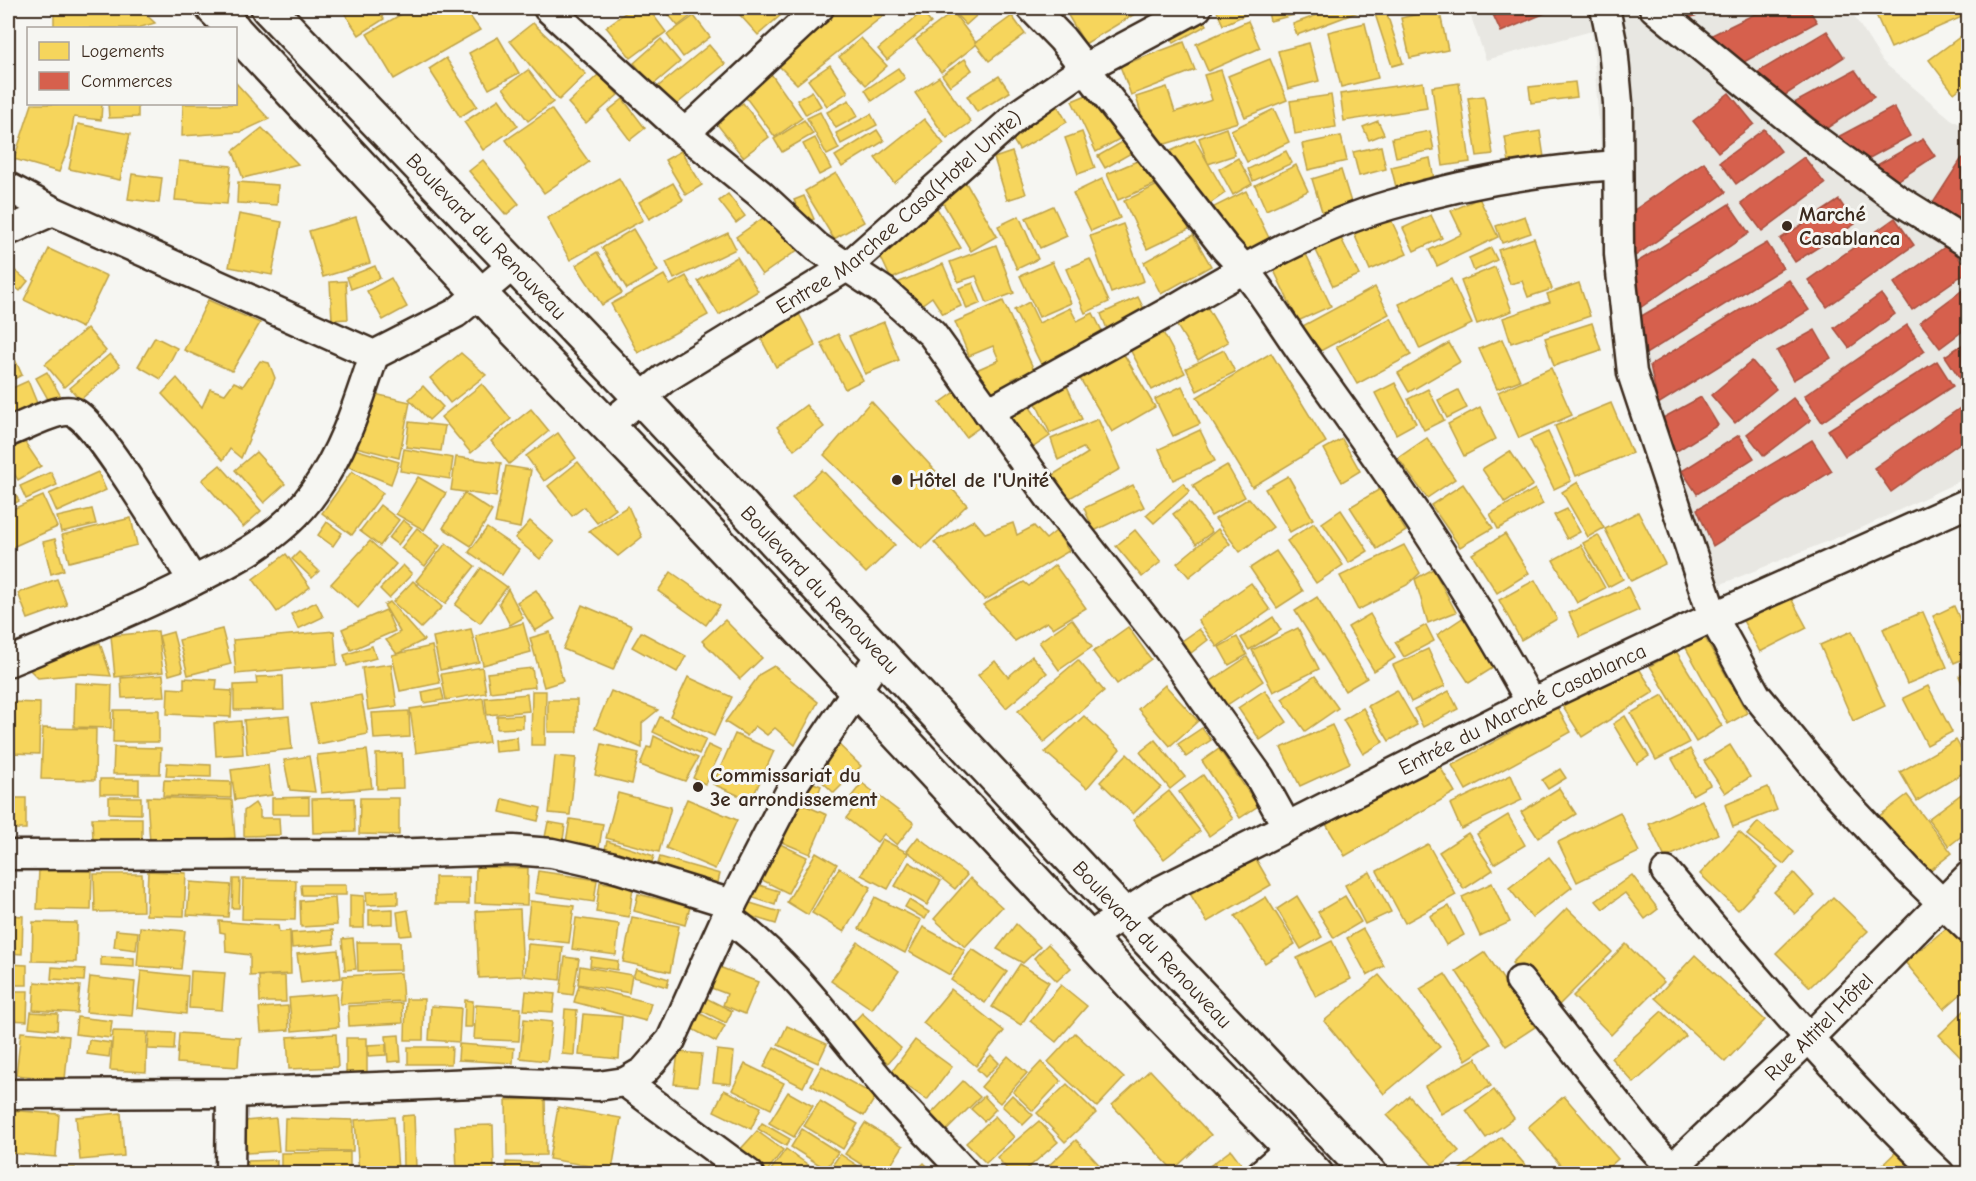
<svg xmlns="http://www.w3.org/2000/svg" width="1976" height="1181" viewBox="0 0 1976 1181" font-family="'Comic Neue',sans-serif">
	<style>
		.built { fill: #e8e7e2 }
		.homes { fill: #f6d55c; stroke: #bea249; stroke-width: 1.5 }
		.shops { fill: #d6604d; stroke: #a8503f; stroke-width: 1.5 }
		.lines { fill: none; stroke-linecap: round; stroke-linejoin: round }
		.street-casing { stroke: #3b2a1e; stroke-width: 33 }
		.highway-casing { stroke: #3b2a1e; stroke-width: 38 }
		.street { stroke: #f6f6f2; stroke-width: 28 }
		.highway { stroke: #f6f6f2; stroke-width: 33 }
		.poi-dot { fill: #3b2a1e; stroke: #f6f6f2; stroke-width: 2 }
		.labels { text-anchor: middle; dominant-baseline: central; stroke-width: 6; stroke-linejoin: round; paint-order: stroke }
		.street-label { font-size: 21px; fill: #3b2a1e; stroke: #f6f6f2 }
		.poi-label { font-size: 21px; font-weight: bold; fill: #3b2a1e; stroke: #f6f6f2; text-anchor: start }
	</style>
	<rect width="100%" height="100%" fill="#f6f6f2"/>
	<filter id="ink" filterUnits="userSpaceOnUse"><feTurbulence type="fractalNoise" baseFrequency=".0167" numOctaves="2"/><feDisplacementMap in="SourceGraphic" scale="12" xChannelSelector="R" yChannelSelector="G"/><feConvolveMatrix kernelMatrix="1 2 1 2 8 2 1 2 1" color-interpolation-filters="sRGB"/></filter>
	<g filter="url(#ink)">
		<path class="built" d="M1468 8H1849L1883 62 1951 119 1968 129V477L1866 526 1709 589 1614 324 1592 31 1486 60Z"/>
		<g class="homes">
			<path d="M54 8H139L155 23 138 28H54Z"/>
			<path d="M341 8H377L384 19 359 35Z"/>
			<path d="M412 8H464L480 30 394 79 367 34Z"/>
			<path d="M632 8H648L666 32 631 58 606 27Z"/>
			<path d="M663 8H701L678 26Z"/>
			<path d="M748 8H789L758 35 740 15Z"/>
			<path d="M828 8H893L797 84 771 58Z"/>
			<path d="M950 8H985L966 25Z"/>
			<path d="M1074 8H1135L1138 12 1085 44 1066 12Z"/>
			<path d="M1219 8H1243L1247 14 1223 25 1216 9Z"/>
			<path d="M1267 8H1308L1309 11 1270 21Z"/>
			<path d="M1336 8H1356L1358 12 1297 35 1293 24Z"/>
			<path d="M1373 8H1385L1403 63 1392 66Z"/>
			<path d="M1873 8H1957L1962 17 1891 48Z"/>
			<path d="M1439 9 1448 50 1410 58 1401 18Z"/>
			<path d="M922 12 931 23 887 60 878 49Z"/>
			<path d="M953 12 977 44 941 72 916 40Z"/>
			<path d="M694 16 710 37 683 57 667 35Z"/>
			<path d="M1012 16 1025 34 989 61 975 43Z"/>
			<path d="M1202 16 1207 25 1174 43 1169 34Z"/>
			<path d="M1248 21 1260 48 1208 71 1196 44Z"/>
			<path d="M533 23 586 74 559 100 510 41Z"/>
			<path d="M1365 23 1378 78 1341 87 1328 32Z"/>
			<path d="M1968 31V82L1954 93 1929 60Z"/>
			<path d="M498 37 519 73 489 89 469 53Z"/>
			<path d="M861 38 887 66 866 85 839 57Z"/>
			<path d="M661 39 680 62 653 85 634 63Z"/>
			<path d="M1184 42 1195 70 1131 95 1120 66Z"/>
			<path d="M1309 43 1319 81 1288 89 1278 51Z"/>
			<path d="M709 45 725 64 671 109 655 89Z"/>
			<path d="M446 58 477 106 460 117 429 69Z"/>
			<path d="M965 59 972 70 950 86 942 75Z"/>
			<path d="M1270 59 1287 100 1245 117 1228 76Z"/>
			<path d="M830 65 848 92 827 106 808 80Z"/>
			<path d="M898 68 905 78 872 101 865 90Z"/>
			<path d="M528 70 553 102 528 121 503 88Z"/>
			<path d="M1221 70 1238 122 1152 148 1136 97 1167 87 1175 112 1212 100 1204 75Z"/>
			<path d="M769 71 802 118 775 137 741 91Z"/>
			<path d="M599 74 618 95 586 123 568 103Z"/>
			<path d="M999 76 1010 92 977 112 967 96Z"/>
			<path d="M939 77 971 122 947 139 915 93Z"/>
			<path d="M1423 82 1427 108 1344 121 1340 94Z"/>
			<path d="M1575 82 1577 97 1531 103 1529 87Z"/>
			<path d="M236 83 269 119 241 132 182 136 183 104H236Z"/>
			<path d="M1459 83 1470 162 1443 166 1432 87Z"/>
			<path d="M812 91 821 106 806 115 797 100Z"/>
			<path d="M1089 94 1123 137 1096 152 1072 101Z"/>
			<path d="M1331 95 1336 127 1295 134 1290 101Z"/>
			<path d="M1484 96 1493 154 1477 156 1468 98Z"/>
			<path d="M499 99 518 126 483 150 464 122Z"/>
			<path d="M623 99 645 128 630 140 608 111Z"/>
			<path d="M849 100 858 116 836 128 827 112Z"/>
			<path d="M743 103 769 137 743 157 716 123Z"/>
			<path d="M1056 103 1067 122 1019 150 1008 132Z"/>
			<path d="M32 104H102L101 120 74 117 69 146 59 172 14 159Z"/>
			<path d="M108 104H138V117L109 118Z"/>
			<path d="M551 109 589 162 544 193 506 140Z"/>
			<path d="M1274 109 1289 142 1247 162 1231 130Z"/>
			<path d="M820 112 839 149 827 155 807 118Z"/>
			<path d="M871 114 877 125 841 144 836 133Z"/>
			<path d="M924 119 944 144 894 183 875 158Z"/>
			<path d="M804 120 813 134 782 152 774 139Z"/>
			<path d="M1378 121 1384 134 1369 140 1363 127Z"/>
			<path d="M78 124 130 134 120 180 69 169Z"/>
			<path d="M262 128 298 164 243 178 233 151Z"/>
			<path d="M1226 128 1235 155 1208 164 1199 138Z"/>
			<path d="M877 130 884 141 842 167 835 156Z"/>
			<path d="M1430 131 1434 150 1396 157 1392 138Z"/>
			<path d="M1540 131 1545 164 1510 169 1505 137Z"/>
			<path d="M1082 132 1095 168 1078 174 1065 138Z"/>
			<path d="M1341 136 1347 161 1308 170 1302 144Z"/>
			<path d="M815 138 831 169 819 175 803 144Z"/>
			<path d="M1126 140 1133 152 1105 168 1098 156Z"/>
			<path d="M1195 140 1225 193 1208 205 1166 153Z"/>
			<path d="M1381 146 1386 169 1359 176 1353 152Z"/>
			<path d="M681 151 702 185 686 195 665 160Z"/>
			<path d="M1286 151 1292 163 1253 181 1248 169Z"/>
			<path d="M1012 152 1026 194 1007 200 994 158Z"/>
			<path d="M1144 158 1156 184 1118 200 1107 174Z"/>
			<path d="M1238 158 1252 184 1233 195 1219 169Z"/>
			<path d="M1430 158 1434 179 1396 187 1391 167Z"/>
			<path d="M483 160 519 204 506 215 469 171Z"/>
			<path d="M179 161 231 166 227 204 175 200Z"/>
			<path d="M1296 165 1308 191 1266 210 1255 185Z"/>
			<path d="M1341 170 1353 209 1324 218 1312 179Z"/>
			<path d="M836 173 864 222 834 239 805 191Z"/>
			<path d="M132 174 162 178 159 203 128 199Z"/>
			<path d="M619 178 643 220 570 260 547 218Z"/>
			<path d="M1102 179 1120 218 1091 231 1073 193Z"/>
			<path d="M1166 181 1189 229 1147 249 1124 201Z"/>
			<path d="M238 182 278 185 277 205 237 203Z"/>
			<path d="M673 183 683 200 649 219 639 202Z"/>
			<path d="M966 183 997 236 971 251 940 198Z"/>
			<path d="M1246 191 1271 242 1238 259 1212 208Z"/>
			<path d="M728 194 745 216 736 223 719 201Z"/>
			<path d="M804 196 814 219 804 223 794 200Z"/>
			<path d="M1479 198 1498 237 1437 266 1429 250 1462 234 1451 211Z"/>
			<path d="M935 205 961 248 891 279 878 251Z"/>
			<path d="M1053 206 1067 236 1040 248 1026 218Z"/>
			<path d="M773 211 799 249 762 275 736 237Z"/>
			<path d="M1387 211 1407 254 1370 270 1351 227Z"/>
			<path d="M239 214 282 222 272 275 229 267Z"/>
			<path d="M1431 215 1442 238 1414 251 1403 228Z"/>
			<path d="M1019 216 1038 259 1017 269 998 226Z"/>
			<path d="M1525 216 1531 233 1502 243 1496 226Z"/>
			<path d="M356 217 370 263 323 277 309 231Z"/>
			<path d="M1123 224 1144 281 1111 293 1090 236Z"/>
			<path d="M633 229 658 271 627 289 602 248Z"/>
			<path d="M1337 230 1359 275 1333 286 1312 242Z"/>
			<path d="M728 233 736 249 674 279 666 262Z"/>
			<path d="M1193 235 1211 266 1161 294 1144 262Z"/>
			<path d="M1534 238 1552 289 1528 297 1522 281 1510 284 1498 250Z"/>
			<path d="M996 245 1014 293 987 303 976 276 958 282 950 262Z"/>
			<path d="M1303 248 1331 306 1298 321 1271 264Z"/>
			<path d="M1491 248 1497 260 1474 271 1469 258Z"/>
			<path d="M49 249 107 276 82 328 24 300Z"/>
			<path d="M597 252 622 293 602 305 576 265Z"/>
			<path d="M737 257 758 291 719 315 698 281Z"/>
			<path d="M1090 259 1109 302 1085 313 1066 269Z"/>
			<path d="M1052 262 1071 303 1039 317 1020 276Z"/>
			<path d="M943 264 961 306 943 314 932 297 921 305 897 283Z"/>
			<path d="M8 265 28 281 20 291 8 281Z"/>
			<path d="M375 266 380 278 351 289 347 277Z"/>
			<path d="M1495 267 1512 311 1477 324 1461 281Z"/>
			<path d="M664 275 670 285 686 276 708 315 638 353 611 304Z"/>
			<path d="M391 278 407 307 383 320 367 291Z"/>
			<path d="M1451 279 1472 324 1420 349 1399 304Z"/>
			<path d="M346 281 348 319 332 320 330 282Z"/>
			<path d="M973 283 981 303 967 309 959 288Z"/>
			<path d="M1579 283 1590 316 1511 343 1503 318 1550 302 1547 294Z"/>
			<path d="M1375 287 1389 314 1313 355 1299 328Z"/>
			<path d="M1138 297 1145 311 1107 329 1101 314Z"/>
			<path d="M208 300 260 323 232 371 184 350Z"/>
			<path d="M1003 301 1034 370 1012 379 1015 386 986 399 974 371 999 360 993 346 969 356 955 322Z"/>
			<path d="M1029 302 1039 323 1070 308 1077 321 1093 313 1105 337 1043 368 1014 310Z"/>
			<path d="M1204 302 1228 342 1198 360 1174 321Z"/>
			<path d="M799 314 816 346 776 367 759 335Z"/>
			<path d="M1391 318 1411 355 1357 384 1336 347Z"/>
			<path d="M884 322 899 360 865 374 849 336Z"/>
			<path d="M1592 323 1601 350 1554 366 1545 338Z"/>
			<path d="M1159 325 1185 373 1152 390 1126 342Z"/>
			<path d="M87 328 106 351 64 387 45 364Z"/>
			<path d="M838 334 863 380 845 389 821 343Z"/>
			<path d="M155 337 177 348 161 379 138 366Z"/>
			<path d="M1502 339 1520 380 1497 389 1479 349Z"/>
			<path d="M1449 343 1460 362 1409 392 1398 373Z"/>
			<path d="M8 344 22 375 8 382Z"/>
			<path d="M1224 350 1235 372 1197 391 1186 368Z"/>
			<path d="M1122 351 1155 407 1112 432 1079 377Z"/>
			<path d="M461 353 486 375 450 403 430 378Z"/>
			<path d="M1271 353 1326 442 1252 487 1197 397Z"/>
			<path d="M110 354 120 366 80 400 70 388Z"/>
			<path d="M260 361 269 363 275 378 241 458 230 449 223 460 162 394 177 378 202 407 210 389 225 394 234 382 243 386Z"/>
			<path d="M1551 368 1572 415 1519 438 1498 392Z"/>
			<path d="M47 372 63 400 52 406 36 378Z"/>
			<path d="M28 381 39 408 8 421V390Z"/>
			<path d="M1395 383 1416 423 1396 434 1375 393Z"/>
			<path d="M482 384 511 419 471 453 441 417Z"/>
			<path d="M1066 384 1082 419 1050 433 1034 399Z"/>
			<path d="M423 386 443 407 429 420 409 399Z"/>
			<path d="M1182 386 1200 424 1173 436 1155 399Z"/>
			<path d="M1428 389 1444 420 1424 430 1408 399Z"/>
			<path d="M958 390 984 424 966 437 940 403Z"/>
			<path d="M1458 390 1467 408 1447 418 1438 400Z"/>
			<path d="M366 392 410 402 399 458 352 446Z"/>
			<path d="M1025 400 1050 436 1026 452 1002 416Z"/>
			<path d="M871 401 967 505 922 549 824 455Z"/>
			<path d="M1611 403 1632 453 1576 476 1555 426Z"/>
			<path d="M806 405 824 427 794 450 777 427Z"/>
			<path d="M1480 407 1496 439 1464 456 1448 424Z"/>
			<path d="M531 409 549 431 509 464 491 441Z"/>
			<path d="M1098 419 1120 469 1061 503 1046 479 1088 453 1083 448 1058 460 1051 439Z"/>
			<path d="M409 422 445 426 441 451 406 447Z"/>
			<path d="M1200 430 1215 461 1173 480 1159 449Z"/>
			<path d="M1548 432 1571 481 1554 489 1530 440Z"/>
			<path d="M558 433 576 458 544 481 526 456Z"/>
			<path d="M1427 438 1455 479 1427 498 1398 458Z"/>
			<path d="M1342 439 1360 471 1342 482 1324 449Z"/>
			<path d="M24 441 41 466 18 480 8 464V452Z"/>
			<path d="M354 449 399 462 391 484 347 466Z"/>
			<path d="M404 449 453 458 450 479 400 471Z"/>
			<path d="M1510 451 1533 485 1505 503 1482 469Z"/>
			<path d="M256 452 285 484 264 503 235 470Z"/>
			<path d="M456 457 501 463 496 497 451 490Z"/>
			<path d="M578 462 616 509 597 523 584 507 572 516 548 486Z"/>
			<path d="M220 465 261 511 243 527 202 480Z"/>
			<path d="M1227 465 1245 497 1211 516 1193 485Z"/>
			<path d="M506 466 531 470 520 528 495 523Z"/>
			<path d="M822 470 895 545 866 573 792 498Z"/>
			<path d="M352 471 383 493 352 535 322 513Z"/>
			<path d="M51 472 57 485 26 499 20 486Z"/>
			<path d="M98 472 106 490 57 512 49 494Z"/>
			<path d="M1288 476 1313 519 1290 532 1265 489Z"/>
			<path d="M418 477 446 493 424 530 396 514Z"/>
			<path d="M8 480 19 501 8 507Z"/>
			<path d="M1578 482 1604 528 1588 537 1562 492Z"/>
			<path d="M1183 483 1190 491 1154 523 1146 515Z"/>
			<path d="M1463 484 1493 528 1460 547 1431 505Z"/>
			<path d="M1133 485 1144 507 1094 531 1084 508Z"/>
			<path d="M1380 489 1406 531 1377 549 1350 507Z"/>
			<path d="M1535 489 1543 504 1498 529 1490 514Z"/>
			<path d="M464 493 492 511 471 546 443 528Z"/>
			<path d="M43 496 57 527 8 549V511Z"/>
			<path d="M1249 498 1273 527 1240 552 1215 519Z"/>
			<path d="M1189 502 1212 532 1196 544 1173 514Z"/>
			<path d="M380 505 399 520 380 546 360 531Z"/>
			<path d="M628 506 642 537 618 556 589 531Z"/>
			<path d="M92 509 96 524 61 532 57 517Z"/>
			<path d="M1567 509 1580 532 1567 539 1554 515Z"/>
			<path d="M1341 510 1368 551 1349 563 1322 523Z"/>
			<path d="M1638 512 1665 564 1631 581 1605 529Z"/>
			<path d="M131 518 137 545 69 562 62 535Z"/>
			<path d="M403 520 412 527 398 545 389 538Z"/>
			<path d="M974 520 985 533 1013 523 1017 535 1034 526 1046 539 1056 531 1069 551 985 600 934 542Z"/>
			<path d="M530 521 554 542 540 559 515 538Z"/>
			<path d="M327 522 342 533 333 546 318 535Z"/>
			<path d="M1314 523 1343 565 1316 583 1287 541Z"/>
			<path d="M417 528 440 546 425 566 401 548Z"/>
			<path d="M487 528 519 550 502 575 469 552Z"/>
			<path d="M1218 529 1230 544 1189 577 1177 563Z"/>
			<path d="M1135 530 1161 562 1142 577 1116 546Z"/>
			<path d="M1505 534 1529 573 1497 593 1472 554Z"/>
			<path d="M1598 535 1623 579 1608 587 1583 543Z"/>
			<path d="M55 539 64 570 51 574 43 542Z"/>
			<path d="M370 541 396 564 358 608 331 584Z"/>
			<path d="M446 543 475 566 445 604 416 581Z"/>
			<path d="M1404 545 1420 573 1407 585 1358 610 1340 576Z"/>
			<path d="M1581 545 1605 588 1577 603 1553 560Z"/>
			<path d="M1276 551 1303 591 1277 608 1250 568Z"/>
			<path d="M299 552 319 571 312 578 292 559Z"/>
			<path d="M286 554 310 587 277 612 253 579Z"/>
			<path d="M403 565 412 574 389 598 380 589Z"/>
			<path d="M1055 565 1086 608 1053 628 1047 622 1015 641 983 605 1024 582 1029 586Z"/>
			<path d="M481 568 507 587 480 623 455 605Z"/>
			<path d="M1433 569 1456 612 1428 623 1415 579Z"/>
			<path d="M671 572 720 606 706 625 658 591Z"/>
			<path d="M57 579 67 605 28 619 18 593Z"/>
			<path d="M1535 580 1557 619 1521 640 1499 600Z"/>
			<path d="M413 581 442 607 421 628 393 602Z"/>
			<path d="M1251 583 1270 610 1217 647 1198 620Z"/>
			<path d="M1628 587 1639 610 1580 637 1569 613Z"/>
			<path d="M508 589 523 618 510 625 499 603Z"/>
			<path d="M1786 589 1807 628 1760 652 1739 613Z"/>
			<path d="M536 590 555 619 535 631 517 602Z"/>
			<path d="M1317 597 1367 678 1345 691 1295 611Z"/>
			<path d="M316 602 323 617 298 629 291 614Z"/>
			<path d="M390 602 424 640 397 654 386 640 400 632 384 605Z"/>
			<path d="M582 605 632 626 613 670 563 649Z"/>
			<path d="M1954 606 1968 638V657L1954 663 1933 616Z"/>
			<path d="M386 610 395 631 351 650 342 629Z"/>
			<path d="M1923 612 1947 667 1907 684 1883 629Z"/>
			<path d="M1370 614 1395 658 1374 671 1348 627Z"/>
			<path d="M1273 617 1281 630 1249 650 1241 638Z"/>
			<path d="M1464 617 1496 666 1469 683 1437 635Z"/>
			<path d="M1072 619 1092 647 1059 670 1039 642Z"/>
			<path d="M725 620 762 658 740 679 702 641Z"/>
			<path d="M523 623 531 652 483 665 476 636Z"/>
			<path d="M1426 625 1434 641 1404 657 1395 642Z"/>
			<path d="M1128 627 1151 659 1117 684 1093 652Z"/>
			<path d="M1298 628 1319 669 1273 692 1252 650Z"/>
			<path d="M222 629 231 664 188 675 179 640Z"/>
			<path d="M471 629 479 662 440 670 433 637Z"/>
			<path d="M1199 629 1208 640 1191 653 1182 641Z"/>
			<path d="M158 631 163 672 115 677 111 636Z"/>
			<path d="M334 631 337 665 236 674 233 640Z"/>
			<path d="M1852 631 1885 706 1853 721 1820 645Z"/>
			<path d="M173 632 183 671 169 675 159 636Z"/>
			<path d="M550 632 563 681 544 687 530 638Z"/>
			<path d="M641 632 686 656 677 672 632 647Z"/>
			<path d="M1237 637 1247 655 1229 665 1219 647Z"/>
			<path d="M1705 638 1747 713 1728 724 1686 648Z"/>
			<path d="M100 643 111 676 84 674 38 678 25 665Z"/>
			<path d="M372 646 376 658 347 666 344 655Z"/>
			<path d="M432 646 440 683 400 691 392 655Z"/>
			<path d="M1428 649 1445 686 1411 702 1393 665Z"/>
			<path d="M1676 651 1722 726 1696 742 1650 666Z"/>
			<path d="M1032 656 1047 673 1006 708 978 675 995 661 1008 677Z"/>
			<path d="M1247 657 1263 681 1227 705 1211 681Z"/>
			<path d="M1633 659 1654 692 1582 737 1561 704Z"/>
			<path d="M1078 660 1104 691 1044 742 1018 711Z"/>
			<path d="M391 664 397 706 368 710 362 668Z"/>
			<path d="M774 666 818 702 795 745 775 728 767 735 755 726 747 736 725 722 760 674Z"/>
			<path d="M482 667 486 693 446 700 441 674Z"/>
			<path d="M532 668 535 687 490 692 487 673Z"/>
			<path d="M1968 671V696L1959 676Z"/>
			<path d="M163 675 165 696 122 698 121 678Z"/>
			<path d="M283 676 284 709 234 710V685L257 684 256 677Z"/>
			<path d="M1315 676 1338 708 1305 731 1282 699Z"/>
			<path d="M688 677 732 697 714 736 670 716Z"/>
			<path d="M184 678 217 680 216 690 232 691 231 717 167 714 168 688 184 689Z"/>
			<path d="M75 683 112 685 111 728 74 727Z"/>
			<path d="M1165 685 1198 721 1170 746 1138 709Z"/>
			<path d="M1928 686 1952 732 1927 745 1903 698Z"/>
			<path d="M441 688 444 700 424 703 422 692Z"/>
			<path d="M1265 690 1287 722 1260 740 1238 708Z"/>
			<path d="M1397 690 1417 725 1389 741 1368 706Z"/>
			<path d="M532 691H546L545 745H531Z"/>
			<path d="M611 691 658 710 642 723V748L595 728Z"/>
			<path d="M1449 691 1458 709 1423 727 1414 709Z"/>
			<path d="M527 694 529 711 487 715 485 698Z"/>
			<path d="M361 695 368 734 318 744 310 704Z"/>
			<path d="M1663 695 1689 743 1656 760 1631 713Z"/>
			<path d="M483 698 489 742 416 753 410 709Z"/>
			<rect x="548" y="700" width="29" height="32"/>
			<path d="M10 702 40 703 39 754 9 753Z"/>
			<path d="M1557 707 1571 732 1466 790 1452 765Z"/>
			<path d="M1363 708 1383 742 1363 754 1343 720Z"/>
			<path d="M114 710H159V742H113Z"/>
			<path d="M409 711 410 737 374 739 372 713Z"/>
			<path d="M523 715V728L497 729V716Z"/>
			<path d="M289 716 292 749 247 754 244 720Z"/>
			<path d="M1084 716 1120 749 1087 788 1045 752Z"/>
			<path d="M1625 716 1649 756 1637 764 1613 724Z"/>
			<path d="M660 717 706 739 699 754 653 732Z"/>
			<path d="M241 721 243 754 216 756 214 723Z"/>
			<path d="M1332 725 1350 763 1300 786 1281 748Z"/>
			<path d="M43 728 96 729 95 780 41 779Z"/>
			<path d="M1202 728 1211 740 1186 757 1178 744Z"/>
			<path d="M735 734 774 751 751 801 713 784Z"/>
			<path d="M654 736 698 758 685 781 640 765 647 747 651 748Z"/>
			<path d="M517 737 518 750 495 752 494 740Z"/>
			<path d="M1155 740 1185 777 1170 789 1140 752Z"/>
			<path d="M1956 740 1968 761V770L1917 801 1900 772Z"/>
			<path d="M835 741 861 766 834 793 808 768Z"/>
			<path d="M602 744 639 753 632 784 595 775Z"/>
			<path d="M708 745 721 751 705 784 693 778Z"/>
			<path d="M1730 745 1750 777 1725 793 1704 761Z"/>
			<path d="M114 747 161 748 160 774H113Z"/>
			<path d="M1219 749 1258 806 1240 818 1202 761Z"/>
			<path d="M1690 749 1710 785 1692 795 1672 759Z"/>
			<path d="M367 750 372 788 321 793 317 755Z"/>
			<path d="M402 753 403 788 377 789 376 754Z"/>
			<path d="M1127 754 1161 787 1133 814 1100 782Z"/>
			<path d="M309 756 315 792 290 790 284 760Z"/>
			<path d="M555 756 576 758 570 815 549 813Z"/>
			<path d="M1436 760 1455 792 1345 856 1326 824Z"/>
			<path d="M167 763 211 765V777L166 776Z"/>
			<path d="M268 765 272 795 235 800 231 770Z"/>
			<path d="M1560 769 1566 778 1548 789 1542 780Z"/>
			<path d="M1203 775 1233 819 1209 836 1179 792Z"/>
			<path d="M1511 775 1522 800 1461 829 1450 804Z"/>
			<path d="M801 778 821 786 815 802 794 794Z"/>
			<rect x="100" y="779" width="39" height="15"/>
			<path d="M164 780 231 782V798L163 796Z"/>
			<path d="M862 783 914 823 897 845 884 834 877 842 846 818 854 808 847 802Z"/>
			<path d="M1768 787 1777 810 1733 827 1725 805Z"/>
			<path d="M1559 788 1576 814 1538 838 1521 812Z"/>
			<path d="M1968 789V831L1949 846 1928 819Z"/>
			<path d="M1169 791 1200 831 1164 859 1133 820Z"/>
			<path d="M618 793 671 807 659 852 606 838Z"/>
			<path d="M1907 795 1952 853 1924 875 1878 817Z"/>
			<path d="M109 797H141V814L109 813Z"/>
			<path d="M147 797 232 800 235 838 150 843Z"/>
			<path d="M309 797V814H272V798Z"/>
			<rect x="8" y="798" width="18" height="31"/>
			<path d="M354 798 355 832 313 833 312 799Z"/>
			<path d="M360 798H399V835L359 834Z"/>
			<path d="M503 799 541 808 538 821 500 812Z"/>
			<path d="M687 799 737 820 715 869 666 848Z"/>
			<path d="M1702 800 1718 834 1665 858 1649 824Z"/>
			<path d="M795 801 827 815 810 854 777 840Z"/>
			<path d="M255 803 260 811V818H279L280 835 244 836V811Z"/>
			<path d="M1620 812 1639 852 1577 882 1558 842Z"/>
			<path d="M1508 815 1525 845 1494 864 1477 834Z"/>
			<path d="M92 818H142V839L93 840Z"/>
			<path d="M570 819 603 824 599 848 566 842Z"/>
			<path d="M548 822 565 825 563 840 545 837Z"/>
			<path d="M1758 822 1794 852 1784 864 1747 835Z"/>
			<path d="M1739 832 1778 867 1738 910 1700 874Z"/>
			<path d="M1468 833 1493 870 1464 889 1439 852Z"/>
			<path d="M918 837 967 875 955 889 907 851Z"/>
			<path d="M882 839 908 853 888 889 861 875Z"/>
			<path d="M607 841 654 856 650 868 604 853Z"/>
			<path d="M778 843 807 857 788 893 760 879Z"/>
			<path d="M1428 844 1456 895 1405 923 1377 871Z"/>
			<path d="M816 852 837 864 808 915 787 902Z"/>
			<path d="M1253 854 1271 885 1207 922 1189 892Z"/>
			<path d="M660 857 720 874 717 886 656 870Z"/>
			<path d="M1549 857 1572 887 1532 918 1509 888Z"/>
			<path d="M909 862 941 881 927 905 895 886Z"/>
			<path d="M476 867 528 868 527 905 475 903Z"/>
			<path d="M839 868 871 887 844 932 812 913Z"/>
			<path d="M39 870 92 871 91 910 37 909Z"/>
			<path d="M148 871 186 873 184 916 146 915Z"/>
			<path d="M538 871 597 880 594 902 535 893Z"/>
			<path d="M1370 872 1391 912 1365 924 1345 885Z"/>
			<path d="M1794 873 1815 896 1795 914 1774 892Z"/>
			<path d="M94 874H142L143 911 95 912Z"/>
			<path d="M1632 875 1658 909 1645 919 1625 893 1603 909 1596 901Z"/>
			<rect x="435" y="877" width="34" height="27"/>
			<path d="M970 878 1002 907 965 947 934 919Z"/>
			<path d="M233 879H240L239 908H232Z"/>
			<path d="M243 879 296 880 295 920 242 919Z"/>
			<path d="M190 882 231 885 228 917 187 915Z"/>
			<path d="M600 882 633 887 629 917 596 912Z"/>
			<path d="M749 882 779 891 775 905 745 895Z"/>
			<path d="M1492 883 1510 922 1480 936 1462 897Z"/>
			<path d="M301 885H346V895H302Z"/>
			<path d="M398 891V904L367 905 366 892Z"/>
			<path d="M638 894 690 907 685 925 634 911Z"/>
			<path d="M350 895 364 896V928H350Z"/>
			<path d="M1297 896 1322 937 1301 949 1277 909Z"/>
			<path d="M1345 896 1361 922 1334 938 1318 912Z"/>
			<path d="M875 897 921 920 905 953 859 929Z"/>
			<path d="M1266 897 1295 944 1265 963 1235 916Z"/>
			<path d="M1833 897 1868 931 1810 987 1776 953Z"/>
			<path d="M335 898 337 925 301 927 300 901Z"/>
			<path d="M909 900 929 912 925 919 905 907Z"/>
			<path d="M530 901 574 906 569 943 526 938Z"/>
			<path d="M747 902 780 912 776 924 743 914Z"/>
			<path d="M1449 906 1464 935 1446 945 1430 916Z"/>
			<path d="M1567 908 1612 952 1557 1007 1512 963Z"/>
			<path d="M393 909V924L369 925V910Z"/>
			<path d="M520 909 523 976 479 978 476 911Z"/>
			<path d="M408 910 412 935 400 936 397 912Z"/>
			<path d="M8 915 23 916 22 954 8 953Z"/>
			<path d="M632 917 679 926 670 972 623 962Z"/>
			<path d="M576 918 619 924 616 955 572 949Z"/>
			<path d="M219 921 278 926 279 932 290 931 291 974 250 976V955L226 952 225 933 220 932Z"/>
			<path d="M33 922 77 923 76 962 32 961Z"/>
			<path d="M1016 924 1040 947 1023 963 997 949Z"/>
			<path d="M1949 926 1968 949V988L1944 1009 1905 962Z"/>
			<path d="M140 927 185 931 181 969 137 966Z"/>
			<path d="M923 927 965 950 950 975 909 952Z"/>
			<path d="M1363 929 1384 966 1367 975 1347 938Z"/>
			<path d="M116 930 138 932 136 950 114 947Z"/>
			<path d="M333 930 334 944 292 948 291 933Z"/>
			<path d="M353 938 356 969 345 970 342 939Z"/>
			<path d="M1332 941 1351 979 1316 997 1297 958Z"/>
			<path d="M357 942H400L401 970 358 971Z"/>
			<path d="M858 942 899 971 872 1009 831 981Z"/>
			<path d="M528 944 563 947 560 980 525 976Z"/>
			<path d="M1048 944 1071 968 1057 981 1034 958Z"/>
			<path d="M1626 944 1664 982 1611 1035 1573 996Z"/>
			<path d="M972 949 1007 972 985 1003 951 980Z"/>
			<path d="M338 950 341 978 301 983 297 954Z"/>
			<path d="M1485 952 1535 1027 1506 1046 1456 971Z"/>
			<path d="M1695 955 1765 1020 1725 1062 1655 998Z"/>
			<path d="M101 957 134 958V967L101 965Z"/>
			<path d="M565 957 579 959 573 995 560 993Z"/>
			<path d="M591 957 618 961 617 970 590 966Z"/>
			<path d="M709 963 758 982 745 1014 723 1005 727 994 701 984Z"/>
			<path d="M8 964 27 965V985H8Z"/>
			<path d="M1020 964 1049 982 1021 1025 992 1007Z"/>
			<path d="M580 966 632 975 629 993 578 984Z"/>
			<path d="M52 967 85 969 84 981 51 979Z"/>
			<path d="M636 969 669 979 667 987 633 977Z"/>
			<path d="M141 971 188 976 186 1014 137 1008Z"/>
			<path d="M191 971 225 973 222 1010 189 1008Z"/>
			<path d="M401 973 403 1001 340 1004 343 976Z"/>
			<path d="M1445 974 1491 1044 1466 1060 1420 989Z"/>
			<path d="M1379 975 1440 1047 1384 1094 1324 1021Z"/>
			<path d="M259 976H285L286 1002H260Z"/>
			<path d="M90 977 135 982 132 1016 86 1012Z"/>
			<path d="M35 982 80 986 77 1013 33 1010Z"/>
			<path d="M579 985 651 1003 646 1021 574 1002Z"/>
			<path d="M1061 985 1087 1006 1056 1042 1030 1021Z"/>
			<path d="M951 989 1004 1031 976 1066 923 1023Z"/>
			<path d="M8 991H28L27 1021 8 1020Z"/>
			<path d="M526 991 555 994 553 1012 524 1010Z"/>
			<path d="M694 992 732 1011 726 1023 688 1004Z"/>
			<path d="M336 994 339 1027 292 1031 289 998Z"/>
			<path d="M406 999H424L423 1040H405Z"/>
			<path d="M465 1000 473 1001 472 1027H464Z"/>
			<path d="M402 1003 403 1023 349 1026 348 1006Z"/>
			<path d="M476 1005 521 1008 519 1041 474 1039Z"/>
			<path d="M288 1006 289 1030 261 1032 259 1008Z"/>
			<path d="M431 1006 461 1008 459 1042 429 1040Z"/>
			<path d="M1968 1007V1061L1966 1063 1939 1035Z"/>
			<path d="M565 1009 577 1010 574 1055 562 1054Z"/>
			<path d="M693 1010 725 1026 716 1042 685 1025Z"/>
			<path d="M1662 1011 1686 1036 1634 1083 1611 1058Z"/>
			<path d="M31 1012 58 1014 57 1030 29 1027Z"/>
			<path d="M862 1013 901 1048 888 1063 848 1028Z"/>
			<path d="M583 1014 622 1017 619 1059 579 1055Z"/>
			<path d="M77 1017 112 1021 110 1038 75 1034Z"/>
			<path d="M524 1019 552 1022 547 1061 520 1058Z"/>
			<path d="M787 1026 827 1044 818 1063 778 1045Z"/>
			<path d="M8 1031H14L12 1073H8Z"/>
			<path d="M113 1031 147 1032 146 1072 110 1070Z"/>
			<path d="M21 1032 69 1036 65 1080 16 1075Z"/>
			<path d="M149 1032 175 1033 174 1050 148 1049Z"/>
			<path d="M179 1033 240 1037 238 1067 177 1063Z"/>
			<path d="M1075 1033 1124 1078 1097 1107 1048 1062Z"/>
			<path d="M336 1034 338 1067 289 1069 287 1037Z"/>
			<path d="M399 1035 401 1061 388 1062 386 1036Z"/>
			<path d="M346 1038H367V1074L346 1075Z"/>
			<path d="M89 1040 111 1043 109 1057 87 1054Z"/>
			<path d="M915 1040 952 1067 927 1100 890 1074Z"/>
			<path d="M386 1044V1055L368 1056V1045Z"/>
			<path d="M459 1044 514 1048 513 1063 458 1060Z"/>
			<path d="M408 1047H452L451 1064H408Z"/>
			<path d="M774 1047 813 1067 803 1087 764 1067Z"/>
			<path d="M717 1050 734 1052 731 1084 713 1082Z"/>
			<path d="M678 1052 702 1054 698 1086 674 1084Z"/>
			<path d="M991 1055 999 1063 985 1077 977 1069Z"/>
			<path d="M1008 1056 1027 1073 1000 1103 981 1087Z"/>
			<path d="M1476 1058 1491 1086 1441 1114 1425 1086Z"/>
			<path d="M1041 1062 1061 1081 1033 1111 1013 1092Z"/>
			<path d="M745 1064 784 1083 771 1109 732 1090Z"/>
			<path d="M822 1066 876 1096 864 1116 811 1085Z"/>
			<path d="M1150 1070 1211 1135 1173 1170 1112 1105Z"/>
			<path d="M963 1081 980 1097 945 1132 929 1116Z"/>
			<path d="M1067 1084 1096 1113 1065 1142 1037 1113Z"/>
			<path d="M724 1090 761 1107 751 1129 714 1111Z"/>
			<path d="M1494 1090 1514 1118 1486 1138 1466 1110Z"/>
			<path d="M788 1092 813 1106 794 1137 769 1123Z"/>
			<path d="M1012 1095 1033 1115 1023 1125 1002 1106Z"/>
			<path d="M984 1096 996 1109 984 1121 971 1109Z"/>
			<path d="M1409 1096 1459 1151 1437 1170 1387 1115Z"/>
			<path d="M1564 1096 1618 1159 1601 1174H1568L1528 1127Z"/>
			<path d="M545 1099 546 1155 507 1156 506 1100Z"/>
			<path d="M820 1101 858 1124 843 1149 804 1126Z"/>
			<path d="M558 1107 621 1118 612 1170 549 1159Z"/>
			<path d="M8 1110 59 1114 56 1157 8 1153Z"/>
			<path d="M121 1113 124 1156 80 1160 76 1117Z"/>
			<path d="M414 1115 416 1167 403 1168 402 1116Z"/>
			<path d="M995 1116 1014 1137 986 1163 966 1143Z"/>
			<path d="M394 1117 398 1170 359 1173 355 1120Z"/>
			<path d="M276 1118 279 1151 247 1153 245 1121Z"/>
			<path d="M285 1118 353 1120V1151L284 1150Z"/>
			<path d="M1039 1121 1058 1142 1021 1174H1011L997 1157Z"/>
			<path d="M762 1123 790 1139 786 1146 758 1129Z"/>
			<path d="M865 1123 903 1146 885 1174H876L845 1154Z"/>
			<path d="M493 1125 494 1170 457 1171 455 1126Z"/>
			<path d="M802 1129 838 1152 826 1169 791 1147Z"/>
			<path d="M757 1131 783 1150 765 1174 738 1152Z"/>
			<path d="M1501 1137 1533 1174H1454Z"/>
			<path d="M1076 1140 1108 1174H1050L1045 1169Z"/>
			<path d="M786 1149 821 1174H768Z"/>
			<path d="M1899 1149 1922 1174H1873Z"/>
			<path d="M1231 1150 1246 1170 1241 1174H1199Z"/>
			<path d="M350 1152V1170L281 1171V1153Z"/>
			<path d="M840 1154 870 1174H834L829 1170Z"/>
			<path d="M277 1160V1174H247V1161Z"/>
			<path d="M506 1162 537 1163V1174H506Z"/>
			<path d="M924 1163 935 1174H913Z"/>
			<rect x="46" y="1168" width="29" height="6"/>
			<path d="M78 1169 114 1170V1174H78Z"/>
		</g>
		<g class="shops">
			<path d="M1490 8H1557L1501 32Z"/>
			<path d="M1672 8H1719L1683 20Z"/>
			<path d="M1767 8H1808L1817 22 1742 63 1712 35Z"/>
			<path d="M1827 31 1844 57 1782 97 1753 75Z"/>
			<path d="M1855 70 1874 97 1827 128 1794 103Z"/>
			<path d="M1729 93 1754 124 1718 152 1693 121Z"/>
			<path d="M1894 107 1910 136 1864 161 1836 138Z"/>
			<path d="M1764 129 1781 151 1736 184 1720 162Z"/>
			<path d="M1923 139 1935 156 1891 185 1872 168Z"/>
			<path d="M1804 157 1825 184 1762 231 1741 203Z"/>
			<path d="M1962 158 1968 162V217L1965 223 1933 203Z"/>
			<path d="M1704 162 1726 192 1635 256 1624 217Z"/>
			<path d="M1839 200 1855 224 1795 262 1780 239Z"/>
			<path d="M1729 204 1749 233 1637 310 1631 266Z"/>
			<path d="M1895 218 1914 245 1827 307 1808 280Z"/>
			<path d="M1767 243 1783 268 1641 357 1638 318Z"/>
			<path d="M1949 244 1968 271 1912 310 1894 283Z"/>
			<path d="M1789 280 1809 310 1658 404 1650 365Z"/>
			<path d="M1968 286V327L1940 348 1920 322Z"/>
			<path d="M1881 294 1895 314 1849 348 1834 328Z"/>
			<path d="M1907 325 1925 351 1822 422 1804 396Z"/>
			<path d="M1815 330 1831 358 1793 380 1777 351Z"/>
			<path d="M1968 341V380L1963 383 1945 356Z"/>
			<path d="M1752 361 1776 389 1735 423 1711 395Z"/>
			<path d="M1937 361 1953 386 1845 456 1828 430Z"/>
			<path d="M1701 397 1718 425 1672 454 1663 418Z"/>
			<path d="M1793 398 1811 420 1764 456 1747 434Z"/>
			<path d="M1963 406 1968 413V437L1891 492 1874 468Z"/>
			<path d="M1739 435 1754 458 1697 494 1682 471Z"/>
			<path d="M1812 440 1832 471 1713 546 1697 509Z"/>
		</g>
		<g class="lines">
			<g class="street-casing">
				<g id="street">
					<path d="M548 8 685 133 759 193 817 247 885 292 932 334 1053 502 1163 642 1260 778 1286 825"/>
					<path d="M1032 8 1062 39 1225 248C1259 283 1283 327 1312 366 1391 475 1466 584 1531 703"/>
					<path d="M1605 8 1613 47 1618 103 1619 254 1632 373 1713 617 1756 695 1833 789 1907 869 1968 928"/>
					<path d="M1654 8 1804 131 1897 199 1968 243"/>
					<path d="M685 133 819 8"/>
					<path d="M8 187 53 211 374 355 456 313 513 265"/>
					<path d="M8 231 53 211"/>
					<path d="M988 412C1050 378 1112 344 1174 309 1243 269 1314 227 1390 205 1463 183 1542 170 1618 165"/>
					<path id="s1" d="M607 426 664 379 848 266 1020 113 1085 68 1197 8"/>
					<path d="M8 432C23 427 58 407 73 412 95 419 176 554 193 581"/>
					<path d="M8 662C64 639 120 617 175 590 226 565 281 540 314 492 344 450 358 403 374 355"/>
					<path d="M8 855 386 854 513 850 552 853 610 866 732 904"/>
					<path d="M1666 872C1752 974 1843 1082 1940 1174"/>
					<path d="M727 917C791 963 837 1030 888 1090 913 1119 940 1146 966 1174"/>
					<path id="s2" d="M1089 937 1160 891 1531 703 1713 617 1968 503"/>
					<path d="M1520 981 1644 1138 1677 1174"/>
					<path d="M625 1082 749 1174"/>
					<path d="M8 1094 231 1093 499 1082 598 1086 625 1082 644 1071 671 1040 732 904 795 782 881 654"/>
					<path d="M230 1174 231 1093"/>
					<path d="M1261 1174 1291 1148"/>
					<path id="s3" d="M1666 1174 1811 1036 1968 877"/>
				</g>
			</g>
			<g class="highway-casing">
				<g id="highway">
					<path d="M213 8 233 28"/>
					<path id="s4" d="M268 8 640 397 1124 915 1370 1174"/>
					<path d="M236 32 480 294 662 482 1164 1019 1316 1174"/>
				</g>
			</g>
			<use href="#street" class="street"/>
			<use href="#highway" class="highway"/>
		</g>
	</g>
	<g class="poi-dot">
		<circle cx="1787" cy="226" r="6"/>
		<circle cx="897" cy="480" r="6"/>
		<circle cx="698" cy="787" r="6"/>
	</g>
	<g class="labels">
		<g class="street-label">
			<text stroke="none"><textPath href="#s1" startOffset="363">Entree Marchee Casa(Hotel Unite)</textPath></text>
			<text stroke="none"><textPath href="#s4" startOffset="316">Boulevard du Renouveau</textPath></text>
			<text stroke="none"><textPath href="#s4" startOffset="802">Boulevard du Renouveau</textPath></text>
			<text stroke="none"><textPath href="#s2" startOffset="490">Entrée du Marché Casablanca</textPath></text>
			<text stroke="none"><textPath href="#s4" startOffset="1288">Boulevard du Renouveau</textPath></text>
			<text stroke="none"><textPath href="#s3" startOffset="212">Rue Altitel Hôtel</textPath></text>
		</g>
		<g class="poi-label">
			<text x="1799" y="214">Marché<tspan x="1799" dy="24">Casablanca</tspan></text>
			<text x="909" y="480">Hôtel de l'Unité</text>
			<text x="710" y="775">Commissariat du<tspan x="710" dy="24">3e arrondissement</tspan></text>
		</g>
	</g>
	<rect width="1976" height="1181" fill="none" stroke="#f6f6f2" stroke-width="30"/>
	<rect x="15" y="15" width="1946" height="1151" fill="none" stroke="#3b2a1e" stroke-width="2" filter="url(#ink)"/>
	<rect x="27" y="27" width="210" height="78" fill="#f6f6f2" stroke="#aba49d" stroke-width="1.5"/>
	<rect x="39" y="42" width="30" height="18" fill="#f6d55c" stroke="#aba49d" stroke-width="1.5"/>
	<text x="81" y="57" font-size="18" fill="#3b2a1e">Logements</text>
	<rect x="39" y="72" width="30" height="18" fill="#d6604d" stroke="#aba49d" stroke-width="1.5"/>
	<text x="81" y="87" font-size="18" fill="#3b2a1e">Commerces</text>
</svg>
